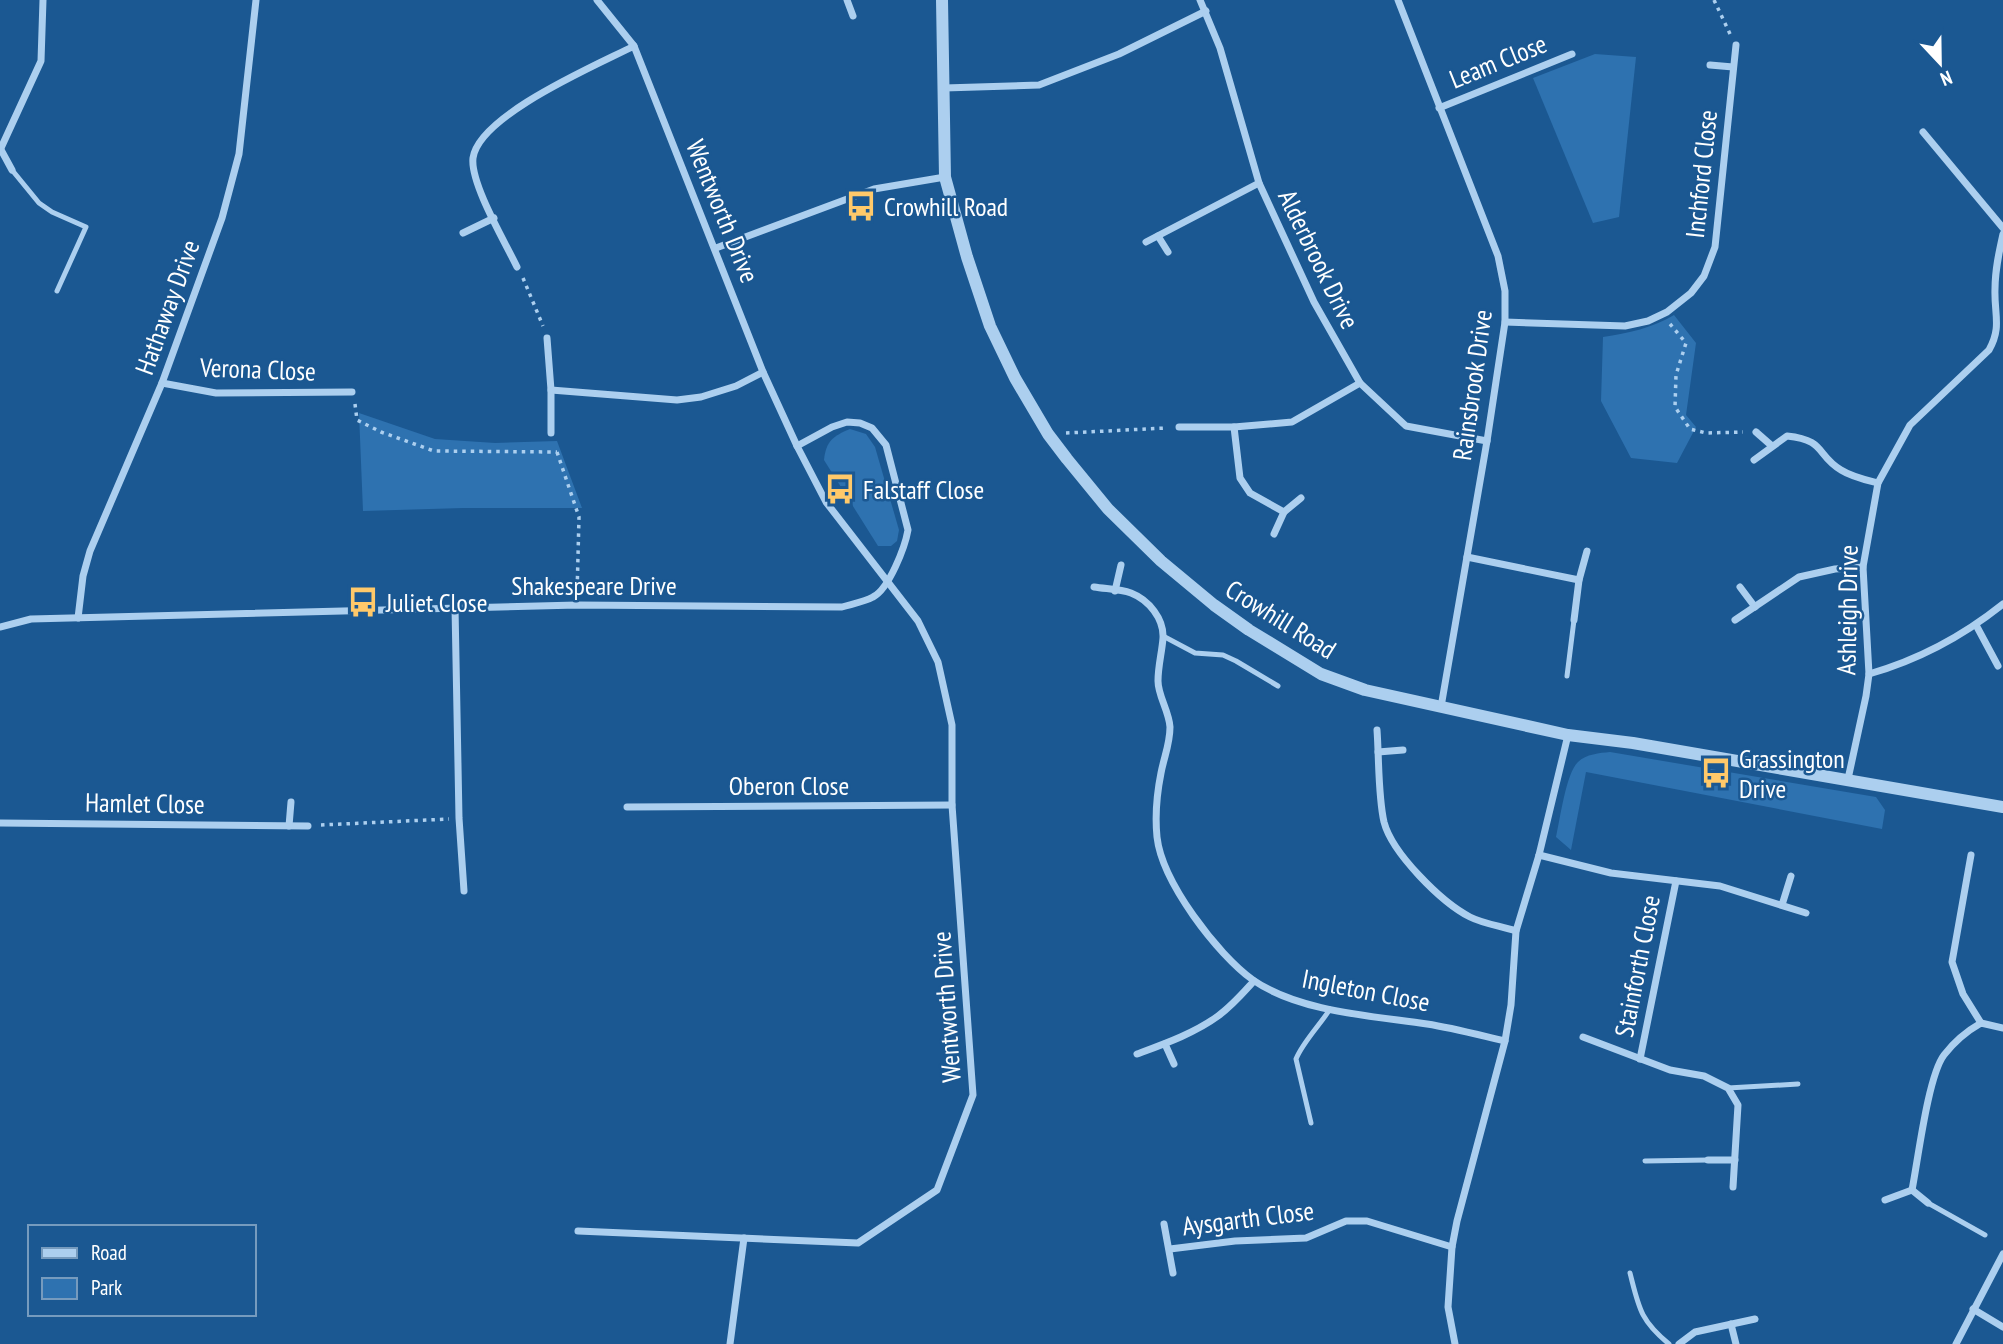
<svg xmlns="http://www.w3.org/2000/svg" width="2003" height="1344" viewBox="0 0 2003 1344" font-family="'PT Sans Narrow',sans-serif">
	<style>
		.green { fill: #2e72b0 }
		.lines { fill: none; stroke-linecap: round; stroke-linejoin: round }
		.path { stroke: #accfef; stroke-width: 3.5; stroke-dasharray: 3.5 5; stroke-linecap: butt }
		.service { stroke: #accfef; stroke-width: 5 }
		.minor { stroke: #accfef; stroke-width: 7 }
		.tertiary { stroke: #accfef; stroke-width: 12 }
		.labels { text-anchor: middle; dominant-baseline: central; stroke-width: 5; stroke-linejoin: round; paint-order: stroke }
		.street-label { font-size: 26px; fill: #fff; stroke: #1b5892 }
		.poi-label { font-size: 26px; fill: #fff; stroke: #1b5892; text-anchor: start }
	</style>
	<rect width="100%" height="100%" fill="#1b5892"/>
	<g class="green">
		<path d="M1595 54 1636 57 1619 217 1593 223 1533 78Z"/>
		<path d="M1674 315 1696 343 1686 415 1696 427 1677 463 1631 458 1601 401 1603 337C1628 333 1653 328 1674 315Z"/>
		<path d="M359 413 435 439 495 443 557 441 582 508H463L363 511Z"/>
		<path d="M850 429 866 434 875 447 899 530 897 541 891 546H878L824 460C826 441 833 436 850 429Z"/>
		<path d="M1610 752 1876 797 1885 810 1882 829 1586 772 1571 850 1556 837C1560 820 1566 773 1578 762 1586 754 1600 753 1610 752Z"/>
	</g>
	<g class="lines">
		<g class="path">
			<path d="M1714 0 1731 36"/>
			<path d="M523 278 543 326"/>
			<path d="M1670 324 1686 343 1676 375 1675 407 1690 429 1706 433 1743 432"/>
			<path d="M355 404 357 420 381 432 434 451 557 452"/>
			<path d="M1066 433 1166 428"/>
			<path d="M557 452 579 517 577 595"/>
			<path d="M321 825 449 819"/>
		</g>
		<g class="service">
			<path d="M12 170 39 203 52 212 86 227 57 291"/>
			<path d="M1163 636 1195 653 1223 655 1236 661 1278 686"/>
			<path d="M1567 676 1574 620"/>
			<path d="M1728 1088 1798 1084"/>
			<path d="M1311 1123 1296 1059C1303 1042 1320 1025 1330 1009"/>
			<path d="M1645 1161 1708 1160"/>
			<path d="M1928 1203 1985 1235"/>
			<path d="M1630 1273C1639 1308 1640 1320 1669 1344"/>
		</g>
		<g class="minor">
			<path d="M847 0 853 16"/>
			<path d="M1200 0 1220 48 1259 183 1314 302 1360 383 1406 426 1487 441"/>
			<path d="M1398 0 1498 256 1505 291V322L1487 441 1441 707"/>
			<path d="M1710 65 1733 67"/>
			<path d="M944 88 1039 85 1119 54 1206 11"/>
			<path d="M1439 108 1572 54"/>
			<path d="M1923 132 2003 228"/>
			<path d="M0 148 12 170"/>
			<path d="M1 148 41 61 43 0"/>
			<path d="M463 233 494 218"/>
			<path d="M1158 236 1168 252"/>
			<path d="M1146 242 1259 183"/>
			<path d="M716 248 874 189 945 177"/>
			<path d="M517 267C505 242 470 183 473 158 479 115 597 65 634 46"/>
			<path d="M1505 322 1625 326 1648 321 1667 312 1691 293 1704 276 1715 247 1736 45"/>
			<path d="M547 338 551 390V433"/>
			<path d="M162 383 216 393 352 392"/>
			<path d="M551 390 677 400 701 397 736 386 763 372"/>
			<path d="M1179 427H1234L1292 422 1360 383"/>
			<path d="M1234 427 1240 478 1250 493 1284 512"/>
			<path d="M1756 432 1772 446"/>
			<path d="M1754 460 1787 436C1826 440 1816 455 1841 470 1852 477 1866 480 1878 483"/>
			<path d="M1274 534 1284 512 1301 498"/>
			<path d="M1467 557 1579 580"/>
			<path d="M1094 587C1106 589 1120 589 1131 593 1149 600 1164 619 1163 638 1162 652 1158 666 1158 681 1158 696 1169 711 1170 727 1170 744 1164 757 1161 773 1157 793 1155 817 1157 837 1162 882 1217 954 1253 980 1299 1012 1373 1016 1427 1024 1453 1028 1479 1035 1505 1041"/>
			<path d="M1740 587 1755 607"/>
			<path d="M1115 591 1121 565"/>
			<path d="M455 607 459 818 464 891"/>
			<path d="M78 618 83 576 90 551 162 383 222 218 239 154 256 0"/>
			<path d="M1574 620 1579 580 1587 551"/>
			<path d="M1735 620 1799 577 1835 569 1863 567"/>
			<path d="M1976 625 1998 666"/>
			<path d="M0 627 31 619 577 605 842 607C852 604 864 602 873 597 889 589 905 547 908 530L886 445 872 428 860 423 847 422 832 427 797 446"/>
			<path d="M1869 674C1918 660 1963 636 2003 604"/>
			<path d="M1377 730C1379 757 1378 796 1384 822 1392 853 1441 902 1470 917 1484 924 1501 926 1516 931"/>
			<path d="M1378 752 1403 750"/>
			<path d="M1848 779 1866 696 1869 674 1863 567 1878 483 1910 425 1989 350C2002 327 1994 314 1995 289 1995 270 1999 252 2003 234"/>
			<path d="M627 807 952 805"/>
			<path d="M0 823 308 826"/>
			<path d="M289 826 291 802"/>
			<path d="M1539 855 1611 873 1720 886 1806 913"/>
			<path d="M1971 855 1952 962 1963 994 1981 1023"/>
			<path d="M1782 905 1791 876"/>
			<path d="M1583 1037 1670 1070 1704 1076 1728 1088 1738 1105 1733 1187"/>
			<path d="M1165 1044 1174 1064"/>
			<path d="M1137 1054C1164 1044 1195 1033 1218 1016 1232 1006 1243 993 1254 981"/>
			<path d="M1640 1059 1676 881"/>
			<path d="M1708 1160H1735"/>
			<path d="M1912 1190C1918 1160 1928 1076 1944 1055 1954 1042 1967 1031 1981 1023L2003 1028"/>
			<path d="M1885 1200 1912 1190 1928 1203"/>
			<path d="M1164 1224 1173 1273"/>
			<path d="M578 1231 858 1243 937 1190 973 1095 952 805V725L938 662 918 621 826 502 797 446 763 372 634 46 597 0"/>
			<path d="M1170 1249 1235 1241 1306 1238 1346 1221H1367L1452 1247"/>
			<path d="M1973 1309 2003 1327"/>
			<path d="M1731 1324 1736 1344"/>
			<path d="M730 1344 744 1238"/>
			<path d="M1455 1344 1448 1307 1452 1247 1457 1221 1505 1041 1511 1005 1516 931 1539 855 1568 735"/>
			<path d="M1679 1344 1695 1332 1755 1319"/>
			<path d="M1956 1344 2003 1254"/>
		</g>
		<path class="tertiary" d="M942 0 945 177 967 257 990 326 1015 378 1048 434 1067 459 1108 509 1161 561 1214 605 1249 630 1321 674 1365 690 1568 735 1633 743 2003 807"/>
	</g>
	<defs>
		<g id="bus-bare" transform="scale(2.415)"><path d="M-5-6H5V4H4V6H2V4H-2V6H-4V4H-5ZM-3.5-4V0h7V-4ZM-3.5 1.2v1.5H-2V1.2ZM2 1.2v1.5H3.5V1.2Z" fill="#ffc96a" stroke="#1b5892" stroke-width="2.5" paint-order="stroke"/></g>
	</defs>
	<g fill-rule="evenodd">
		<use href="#bus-bare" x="861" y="206"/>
		<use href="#bus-bare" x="840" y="489"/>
		<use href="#bus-bare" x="363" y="602"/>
		<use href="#bus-bare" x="1716" y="773"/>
	</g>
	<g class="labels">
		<g class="street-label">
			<text transform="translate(1498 61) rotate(-22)">Leam Close</text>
			<text transform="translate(1701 174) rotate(-84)">Inchford Close</text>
			<text transform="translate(723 211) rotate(68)">Wentworth Drive</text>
			<text transform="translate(1319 259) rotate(64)">Alderbrook Drive</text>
			<text transform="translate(167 307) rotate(-70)">Hathaway Drive</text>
			<text transform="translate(258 369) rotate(2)">Verona Close</text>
			<text transform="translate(1472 385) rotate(-82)">Rainsbrook Drive</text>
			<text x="594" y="585">Shakespeare Drive</text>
			<text transform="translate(1847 610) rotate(-89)">Ashleigh Drive</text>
			<text transform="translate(1281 619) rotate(32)">Crowhill Road</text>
			<text x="789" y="785">Oberon Close</text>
			<text transform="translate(145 803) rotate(1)">Hamlet Close</text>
			<text transform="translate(1637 966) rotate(-79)">Stainforth Close</text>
			<text transform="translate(1366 990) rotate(11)">Ingleton Close</text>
			<text transform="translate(946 1007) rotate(-94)">Wentworth Drive</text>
			<text transform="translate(1248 1218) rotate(-7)">Aysgarth Close</text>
		</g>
		<g class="poi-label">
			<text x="884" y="206">Crowhill Road</text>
			<text x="863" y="489">Falstaff Close</text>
			<text x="386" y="602">Juliet Close</text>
			<text x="1739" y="758">Grassington<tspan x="1739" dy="30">Drive</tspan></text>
		</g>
	</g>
	<rect x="28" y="1225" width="228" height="91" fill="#1b5892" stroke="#769bbe" stroke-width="2"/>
	<rect x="42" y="1248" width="35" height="10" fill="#accfef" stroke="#769bbe" stroke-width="2"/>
	<text x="91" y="1260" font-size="21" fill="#ffffff">Road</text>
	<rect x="42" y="1278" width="35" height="21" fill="#2e72b0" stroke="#769bbe" stroke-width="2"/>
	<text x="91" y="1295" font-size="21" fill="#ffffff">Park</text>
	<g transform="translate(1940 63) rotate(158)" stroke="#1b5892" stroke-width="5" paint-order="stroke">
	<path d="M0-5L12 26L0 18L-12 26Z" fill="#ffffff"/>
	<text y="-10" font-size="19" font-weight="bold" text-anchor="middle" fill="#ffffff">N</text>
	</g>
</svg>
